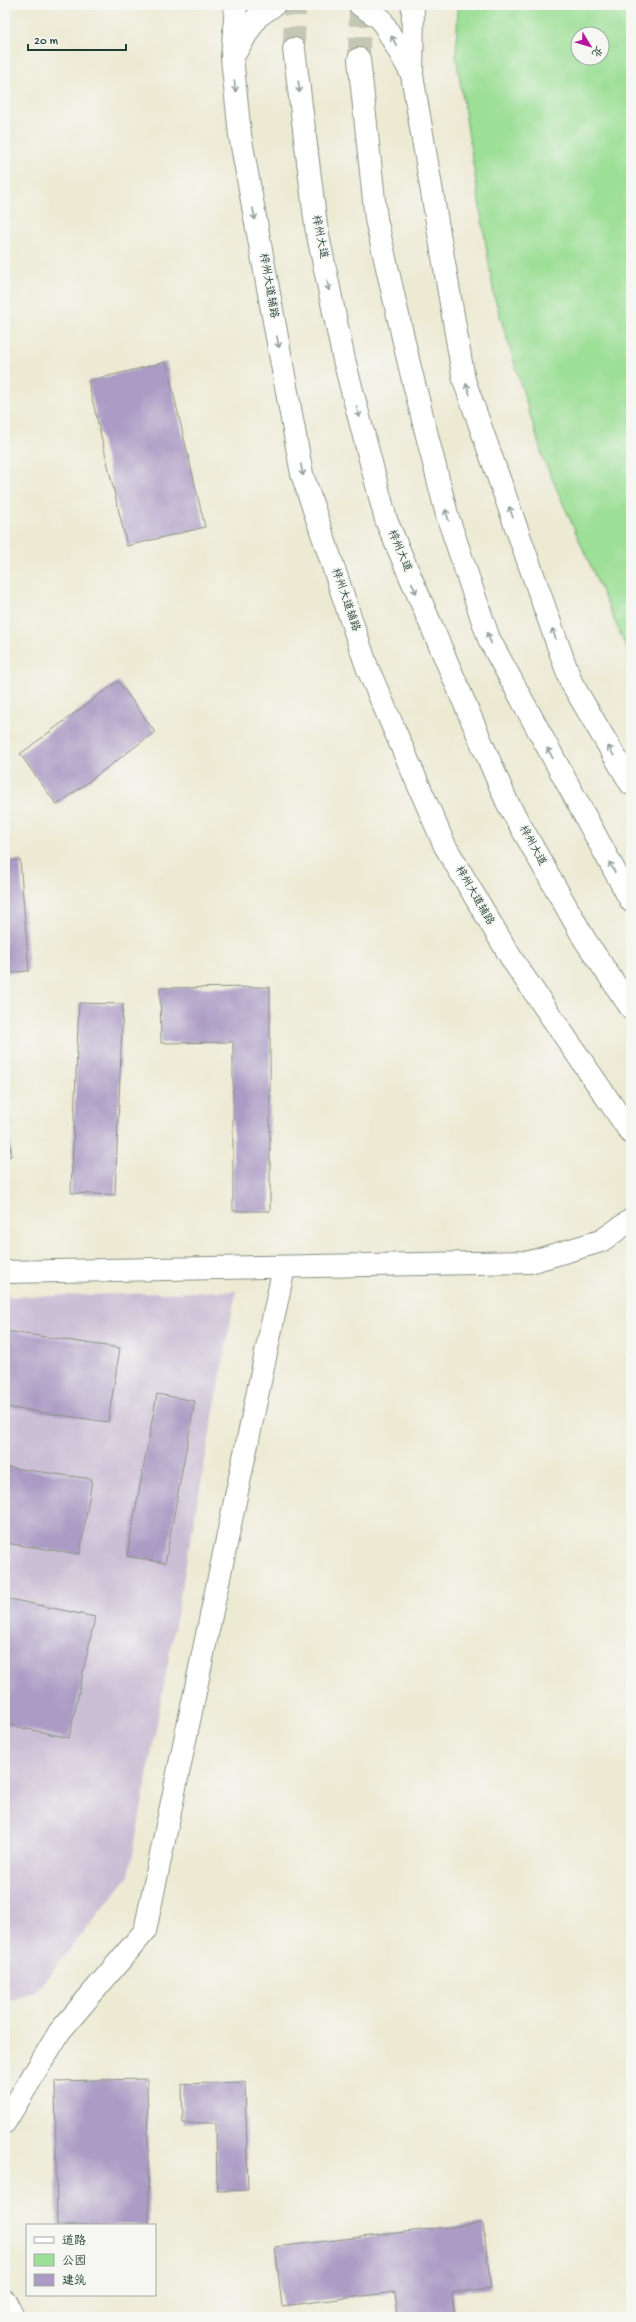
<svg xmlns="http://www.w3.org/2000/svg" width="636" height="2322" viewBox="0 0 636 2322" font-family="'Gochi Hand','LXGW WenKai TC',sans-serif">
	<style>
		.industrial { fill: #cbbfd5 }
		.green { fill: #9cdf96; stroke: #5e8e65; fill-rule: evenodd }
		.building { fill: #ac9cc5 }
		.lines { fill: none; stroke-linecap: round; stroke-linejoin: round }
		.highway-tunnel { stroke: #c4c7b4; stroke-width: 22; stroke-dasharray: 22 11; stroke-linecap: butt }
		.minor-casing { stroke: #869484; stroke-width: 24 }
		.major-casing { stroke: #869484; stroke-width: 24 }
		.highway-casing { stroke: #869484; stroke-width: 24 }
		.minor { stroke: #fff; stroke-width: 22 }
		.major { stroke: #fff; stroke-width: 22 }
		.highway { stroke: #fff; stroke-width: 22 }
		.oneway { stroke: #8f9e9a }
		.labels { text-anchor: middle; dominant-baseline: central; stroke-width: 3.5; stroke-linejoin: round; paint-order: stroke }
		.street-label { font-size: 11px; fill: #1f3d34; stroke: #f6f6f2 }
	</style>
	<rect width="100%" height="100%" fill="#f6f6f2"/>
	<filter id="ink" filterUnits="userSpaceOnUse"><feTurbulence type="fractalNoise" baseFrequency=".025" numOctaves="2"/><feDisplacementMap in="SourceGraphic" scale="8" xChannelSelector="R" yChannelSelector="G"/><feConvolveMatrix kernelMatrix="1 2 1 2 8 2 1 2 1" color-interpolation-filters="sRGB"/></filter>
	<filter id="wash" filterUnits="userSpaceOnUse"><feTurbulence type="fractalNoise" baseFrequency=".012" numOctaves="4" result="noise"/><feDisplacementMap in="SourceGraphic" scale="16" xChannelSelector="R" yChannelSelector="G"/><feGaussianBlur stdDeviation="0.9" result="paint"/><feColorMatrix in="noise" values="0 0 0 0 0 0 0 0 0 0 0 0 0 0 0 0 0 1.4 0 .05"/><feComposite in="paint" operator="in"/></filter>
	<g filter="url(#wash)">
		<rect width="100%" height="100%" fill="#edead4"/>
		<path class="industrial" d="M236 1291 129 1876 35 1992 5 2002V1297Z"/>
		<path class="green" d="M458 5H631V658L543 458 494 296 456 56ZM578 34H602V58H578Z"/>
		<g id="blocks">
			<g class="building">
				<path d="M166 362 205 527 127 546 88 381Z"/>
				<path d="M118 681 155 732 57 805 20 754Z"/>
				<path d="M20 860 29 971 5 973V861Z"/>
				<path d="M270 987V1211H233V1042L161 1043 160 988Z"/>
				<path d="M79 1003 123 1004 115 1195 71 1193Z"/>
				<path d="M5 1047 11 1156 5 1157Z"/>
				<path d="M5 1331 120 1348 108 1422 5 1407Z"/>
				<path d="M157 1394 195 1401 165 1563 127 1556Z"/>
				<path d="M5 1467 92 1479 80 1554 5 1543Z"/>
				<path d="M5 1598 95 1617 69 1738 5 1724Z"/>
				<path d="M147 2079 149 2225H57L55 2081Z"/>
				<path d="M245 2082 248 2190 217 2191 216 2123H183L182 2084Z"/>
				<path d="M483 2223 491 2288 452 2293 455 2317H398L395 2292 282 2306 275 2247Z"/>
			</g>
		</g>
	</g>
	<g filter="url(#ink)">
		<use href="#blocks" fill-opacity="0" stroke="#869484" stroke-width="1"/>
		<g class="lines">
			<g class="highway-tunnel">
				<path d="M294 49 295 5"/>
				<path d="M359 59 360 5"/>
			</g>
			<g class="minor-casing">
				<g id="minor">
					<path d="M5 1272 530 1262 601 1241 631 1220"/>
					<path d="M5 2122 60 2031 145 1931 284 1267"/>
					<path d="M5 2301 13 2317"/>
				</g>
			</g>
			<g class="major-casing">
				<g id="major">
					<path d="M236 5 232 58 240 135 302 474 367 667 445 846 513 961 631 1133"/>
					<path d="M360 5 381 19 412 74"/>
					<path d="M413 5 412 75 464 380 571 682 631 784"/>
					<path d="M235 53 257 17 274 5"/>
				</g>
			</g>
			<g class="highway-casing">
				<g id="highway">
					<path d="M294 49 316 226 344 360 386 520 507 802 585 940 631 1008"/>
					<path d="M359 59 376 219 410 368 447 515 489 639 631 901"/>
				</g>
			</g>
			<use href="#minor" class="minor"/>
			<use href="#major" class="major"/>
			<use href="#highway" class="highway"/>
		</g>
		<defs><path id="oneway-shaft" d="M-6 0H5M1.5-3L5.5 0L1.5 3" fill="none" stroke-width="1.6" stroke-linecap="round" stroke-linejoin="round"/></defs>
		<g class="oneway">
			<use href="#oneway-shaft" transform="translate(394 41) rotate(-119)"/>
			<use href="#oneway-shaft" transform="translate(235 86) rotate(84)"/>
			<use href="#oneway-shaft" transform="translate(299 87) rotate(83)"/>
			<use href="#oneway-shaft" transform="translate(254 214) rotate(80)"/>
			<use href="#oneway-shaft" transform="translate(328 285) rotate(78)"/>
			<use href="#oneway-shaft" transform="translate(278 342) rotate(79)"/>
			<use href="#oneway-shaft" transform="translate(468 389) rotate(-109)"/>
			<use href="#oneway-shaft" transform="translate(358 412) rotate(75)"/>
			<use href="#oneway-shaft" transform="translate(302 470) rotate(78)"/>
			<use href="#oneway-shaft" transform="translate(511 512) rotate(-109)"/>
			<use href="#oneway-shaft" transform="translate(447 515) rotate(-106)"/>
			<use href="#oneway-shaft" transform="translate(414 588) rotate(67)"/>
			<use href="#oneway-shaft" transform="translate(554 634) rotate(-109)"/>
			<use href="#oneway-shaft" transform="translate(489 638) rotate(-113)"/>
			<use href="#oneway-shaft" transform="translate(611 751) rotate(-120)"/>
			<use href="#oneway-shaft" transform="translate(550 753) rotate(-118)"/>
			<use href="#oneway-shaft" transform="translate(612 867) rotate(-118)"/>
		</g>
	</g>
	<g class="labels">
		<g class="street-label">
			<text transform="translate(319 237) rotate(79)">梓州大道</text>
			<text transform="translate(268 286) rotate(80)">梓州大道辅路</text>
			<text transform="translate(399 551) rotate(67)">梓州大道</text>
			<text transform="translate(345 600) rotate(71)">梓州大道辅路</text>
			<text transform="translate(532 846) rotate(61)">梓州大道</text>
			<text transform="translate(474 896) rotate(60)">梓州大道辅路</text>
		</g>
	</g>
	<rect width="636" height="2322" fill="none" stroke="#f6f6f2" stroke-width="20"/>
	<rect x="26" y="2224" width="130" height="72" fill="#f6f6f2" stroke="#a0aca6"/>
	<rect x="34" y="2237" width="20" height="6" fill="#ffffff" stroke="#a0aca6"/>
	<text x="62" y="2244" font-size="12" fill="#1f3d34">道路</text>
	<rect x="34" y="2254" width="20" height="12" fill="#9cdf96" stroke="#a0aca6"/>
	<text x="62" y="2264" font-size="12" fill="#1f3d34">公园</text>
	<rect x="34" y="2274" width="20" height="12" fill="#ac9cc5" stroke="#a0aca6"/>
	<text x="62" y="2284" font-size="12" fill="#1f3d34">建筑</text>
	<g transform="translate(590 46) rotate(128)"><circle r="19" fill="#f6f6f2" stroke="#a0aca6"/>
	<path d="M0-3L7 15L0 10L-7 15Z" fill="#b5179e"/>
	<text y="-6" font-size="11" font-weight="bold" text-anchor="middle" fill="#1f3d34">北</text>
	</g>
	<path d="M28 44v6h98v-6" fill="none" stroke="#1f3d34" stroke-width="2"/>
	<text x="34" y="44" font-size="12" fill="#1f3d34" stroke="#f6f6f2" stroke-width="3" paint-order="stroke">20 m</text>
</svg>
